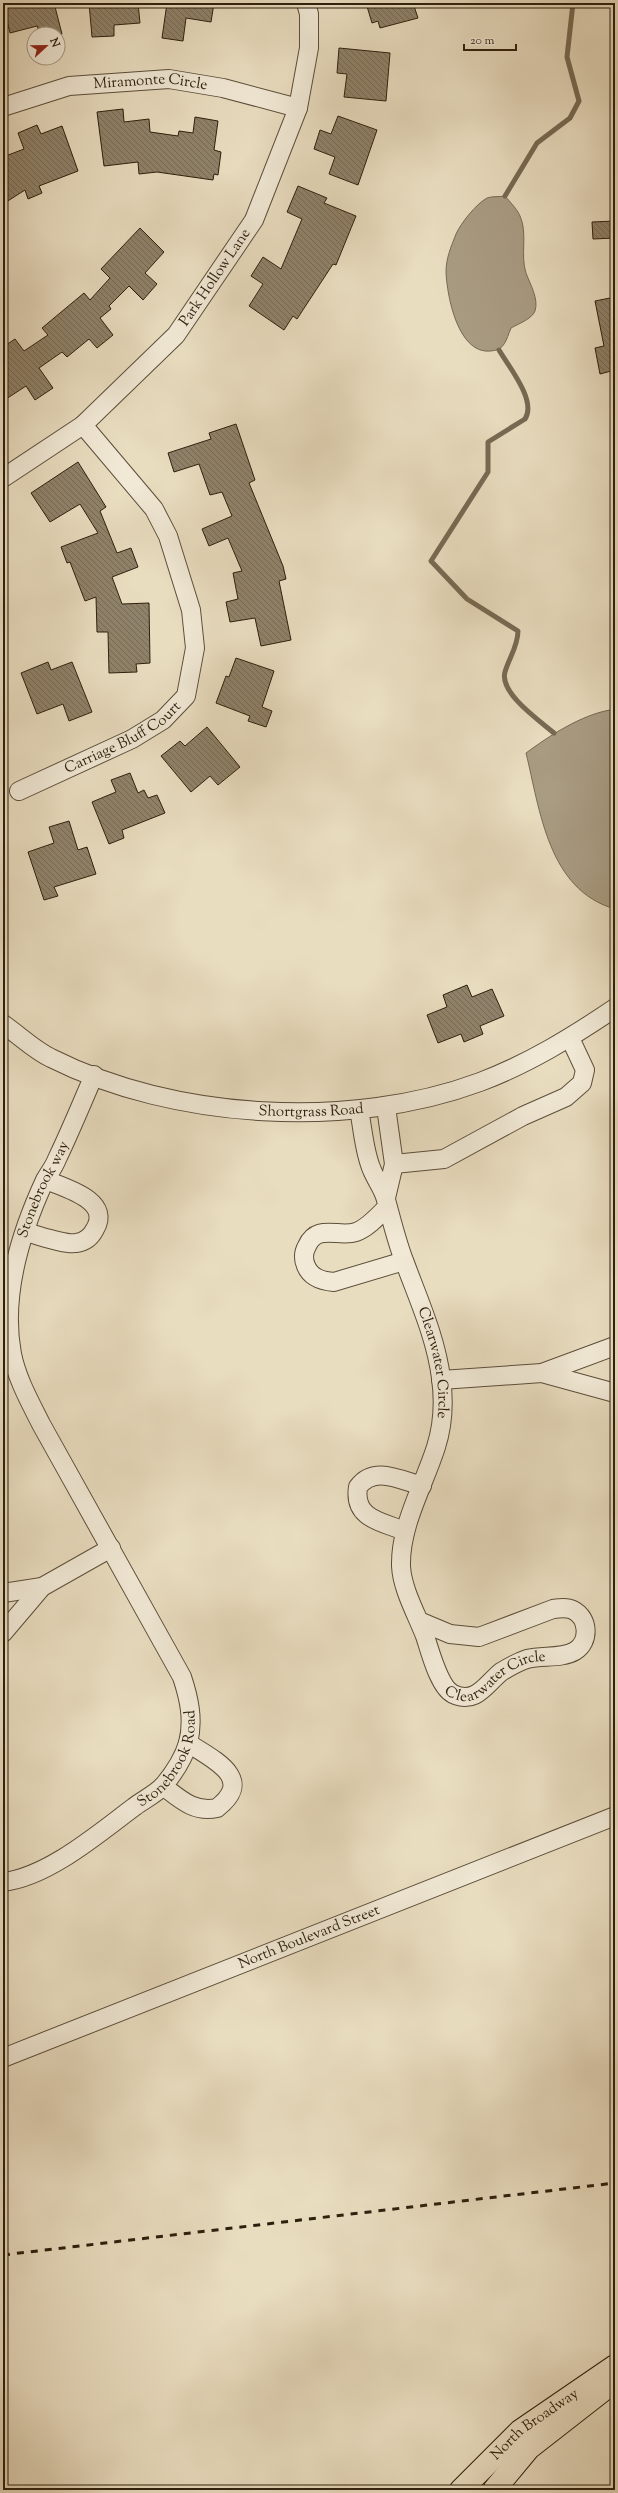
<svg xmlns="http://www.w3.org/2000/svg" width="618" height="2493" viewBox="0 0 618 2493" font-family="'Sorts Mill Goudy',serif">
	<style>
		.water { fill: #a99c83; stroke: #776a54 }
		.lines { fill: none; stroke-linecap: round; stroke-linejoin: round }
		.stream { stroke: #776a54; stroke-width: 5 }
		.building { fill: url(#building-back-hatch); stroke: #2d1f0d }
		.minor-casing { stroke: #5c4e3a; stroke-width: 20 }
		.major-casing { stroke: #2d1f0d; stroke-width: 24 }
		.minor { stroke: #f1e9d6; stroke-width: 18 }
		.major { stroke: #e9ddc0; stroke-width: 22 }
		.rail { stroke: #2d1f0d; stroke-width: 3; stroke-dasharray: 7 7; stroke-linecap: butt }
		.labels { text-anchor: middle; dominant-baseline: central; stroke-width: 3; stroke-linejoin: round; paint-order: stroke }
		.street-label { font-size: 15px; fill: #2d1f0d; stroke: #f1e9d6 }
	</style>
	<defs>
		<pattern id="building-back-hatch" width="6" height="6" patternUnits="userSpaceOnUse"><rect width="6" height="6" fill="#8f826a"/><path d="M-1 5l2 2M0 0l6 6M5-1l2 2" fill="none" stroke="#756a56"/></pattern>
	</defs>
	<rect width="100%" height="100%" fill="#e9ddc0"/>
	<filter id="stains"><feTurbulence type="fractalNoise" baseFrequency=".005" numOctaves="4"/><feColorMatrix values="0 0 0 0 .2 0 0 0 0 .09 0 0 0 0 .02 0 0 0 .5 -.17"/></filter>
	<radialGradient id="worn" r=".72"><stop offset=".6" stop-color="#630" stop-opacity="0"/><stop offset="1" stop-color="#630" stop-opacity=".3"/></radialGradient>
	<g class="water">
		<path d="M505 196C510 202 517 209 520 216 528 233 520 255 526 273 530 284 539 299 535 311 532 319 518 324 511 328 506 340 505 350 491 351 458 355 447 296 446 272 446 258 451 247 456 234 461 223 476 204 487 198 492 196 500 197 505 196Z"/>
		<path d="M610 710 615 717V909C548 890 540 810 526 753 549 736 581 715 610 710Z"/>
	</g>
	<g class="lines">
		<g class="stream">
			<path d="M505 196 537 143 570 118 579 101 567 57 573 3"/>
			<path d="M499 350C509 367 537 401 525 419L488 442V472L431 561 467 599 518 631C518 646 509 658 505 672 499 693 540 721 554 733"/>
		</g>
	</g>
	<g class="building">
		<path d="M3 3H54L62 34H40L37 26 10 33Z"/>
		<path d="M89 3H138L140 23 114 25V36L92 37Z"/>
		<path d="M167 3H214L211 22 186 18 183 41 162 38Z"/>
		<path d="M366 3H413L418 18 380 28 378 21 372 23Z"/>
		<path d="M339 48 390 53 386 101 344 97 347 74 337 73Z"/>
		<path d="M123 109 124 122 149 119 150 132 178 136 179 131 193 133 195 117 218 121 214 150 221 152 218 175 214 174 213 180 157 172 139 174 138 162 104 166 97 112Z"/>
		<path d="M338 116 377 130 358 185 329 174 335 157 314 149 320 130 331 134Z"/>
		<path d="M37 125 41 134 62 126 78 171 39 186 42 193 28 199 25 190 3 204V157L24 149 18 133Z"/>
		<path d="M298 186 327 198 324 203 356 216 336 265 333 264 297 319 293 316 284 330 249 306 263 284 251 276 263 257 281 269 302 219 287 212Z"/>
		<path d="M615 221V238L593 239 592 222Z"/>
		<path d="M140 228 164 252 145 273 157 284 143 300 129 286 109 306 111 309 100 318 113 335 97 348 89 339 67 357 62 352 39 368 53 388 35 400 26 386 3 401V347L15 339 24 351 48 335 42 328 84 293 90 300 110 278 101 269Z"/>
		<path d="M615 297V370L600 374 595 348 604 346 595 301Z"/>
		<path d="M236 424 255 480 249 483 283 566 286 579 279 581 291 640 261 646 255 618 230 622 226 602 238 599 233 573 242 571 228 538 209 546 202 529 232 516 222 492 210 495 199 464 174 472 168 453 211 439 209 433Z"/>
		<path d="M78 462 106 507 100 511 117 553 131 548 138 567 112 577 122 604 149 603 150 663 136 664 137 672 109 673 108 632H97L96 597 85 601 70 562 67 563 61 547 98 533 80 504 50 522 31 493Z"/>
		<path d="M236 658 274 671 262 707 272 711 266 727 248 721 250 716 216 703 226 676 229 677Z"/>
		<path d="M48 662 51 670 72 662 92 712 69 721 63 704 37 714 21 673Z"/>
		<path d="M207 727 240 767 218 785 210 776 191 792 161 756 180 741 185 746Z"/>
		<path d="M130 773 138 793 144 790 148 798 157 795 165 813 122 830 124 838 109 844 92 802 116 792 111 780Z"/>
		<path d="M69 821 78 850 87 847 96 874 54 887 58 896 44 900 28 852 54 843 49 827Z"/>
		<path d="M467 985 472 997 492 989 504 1016 480 1026 483 1034 464 1042 461 1034 438 1043 427 1015 447 1007 443 995Z"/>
	</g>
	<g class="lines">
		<g class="minor-casing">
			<g id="minor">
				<path id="s1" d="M3 107 69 86 169 79 223 88 298 108"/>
				<path id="s2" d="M3 478 83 425 176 335 254 220 298 108 309 48V14L306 3"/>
				<path id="s3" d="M19 791 132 739 163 720 186 696 195 648 191 610 168 536 154 509 83 425"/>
				<path id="s4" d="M3 1024C19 1035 34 1050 51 1058 174 1120 351 1130 480 1082 528 1064 572 1037 615 1008"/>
				<path d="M386 1107 394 1164 386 1198"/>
				<path id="s5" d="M359 1110C363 1129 364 1152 372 1170 376 1180 384 1190 386 1200 392 1221 397 1243 405 1263 419 1301 436 1338 441 1378 444 1400 443 1425 436 1447 424 1485 400 1525 401 1566 402 1589 417 1615 425 1636 430 1651 439 1687 453 1694 476 1705 486 1684 501 1672 509 1667 518 1662 527 1659 543 1655 561 1659 575 1651 590 1642 589 1618 573 1610 567 1607 560 1608 553 1609L479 1637 450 1634 419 1621"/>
				<path d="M394 1164 444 1159 523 1116 566 1097 582 1083 585 1070 570 1038"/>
				<path d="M387 1207C379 1215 368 1228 356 1232 339 1238 317 1223 307 1246 303 1253 303 1259 306 1266 311 1278 322 1281 334 1282L404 1261"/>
				<path d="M25 1232C38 1235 65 1245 76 1243 85 1242 91 1237 95 1229 112 1200 64 1188 46 1180"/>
				<path d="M542 1373 615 1393"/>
				<path d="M441 1380 542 1373 615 1346"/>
				<path d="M405 1531C382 1522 353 1519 358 1487 374 1465 400 1480 422 1486"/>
				<path d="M3 1593 42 1587"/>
				<path d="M3 1633 42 1587 111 1548"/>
				<path d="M163 1786C180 1799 194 1813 217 1808 256 1778 212 1759 188 1743"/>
				<path id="s6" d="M3 1882C48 1877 99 1833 134 1807 143 1800 156 1794 164 1785 173 1774 184 1757 188 1743 194 1720 189 1698 182 1677L41 1424C30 1402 17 1379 12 1354 1 1295 20 1234 45 1180 49 1173 54 1167 57 1159 70 1132 82 1103 94 1075"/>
				<path id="s7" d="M3 2058 615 1816"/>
			</g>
		</g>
		<g class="major-casing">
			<g id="major">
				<path id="s8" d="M461 2490 520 2431 615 2366"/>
				<path d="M494 2490 529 2448 611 2384"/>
			</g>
		</g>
		<use href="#minor" class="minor"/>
		<use href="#major" class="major"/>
		<path class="rail" d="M3 2255 615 2183"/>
	</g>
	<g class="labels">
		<g class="street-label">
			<text stroke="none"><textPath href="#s1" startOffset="151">Miramonte Circle</textPath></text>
			<text stroke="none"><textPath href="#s2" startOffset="295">Park Hollow Lane</textPath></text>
			<text stroke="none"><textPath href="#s3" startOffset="117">Carriage Bluff Court</textPath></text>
			<text stroke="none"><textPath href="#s4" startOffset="327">Shortgrass Road</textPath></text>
			<text stroke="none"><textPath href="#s6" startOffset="842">Stonebrook way</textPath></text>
			<text stroke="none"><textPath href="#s5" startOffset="265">Clearwater Circle</textPath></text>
			<text stroke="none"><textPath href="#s5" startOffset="664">Clearwater Circle</textPath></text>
			<text stroke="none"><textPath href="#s6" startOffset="215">Stonebrook Road</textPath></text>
			<text stroke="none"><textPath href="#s7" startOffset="329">North Boulevard Street</textPath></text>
			<text stroke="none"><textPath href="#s8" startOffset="99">North Broadway</textPath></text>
		</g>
	</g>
	<rect width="618" height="2493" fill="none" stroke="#e9ddc0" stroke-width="16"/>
	<rect x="4" y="4" width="610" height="2485" fill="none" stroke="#2d1f0d" stroke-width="2"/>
	<rect x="8" y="8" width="602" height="2477" fill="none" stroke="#2d1f0d"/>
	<g transform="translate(46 46) rotate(68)"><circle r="19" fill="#f1e9d6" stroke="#a39886"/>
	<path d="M0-3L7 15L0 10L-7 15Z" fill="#8f2418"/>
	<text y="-6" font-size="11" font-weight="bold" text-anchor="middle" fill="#2d1f0d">N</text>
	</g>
	<path d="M464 44v6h52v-6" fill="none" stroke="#2d1f0d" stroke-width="2"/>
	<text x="470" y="44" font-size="12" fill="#2d1f0d" stroke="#f1e9d6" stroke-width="3" paint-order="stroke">20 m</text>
	<rect width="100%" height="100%" filter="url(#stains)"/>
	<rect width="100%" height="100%" fill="url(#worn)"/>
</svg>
